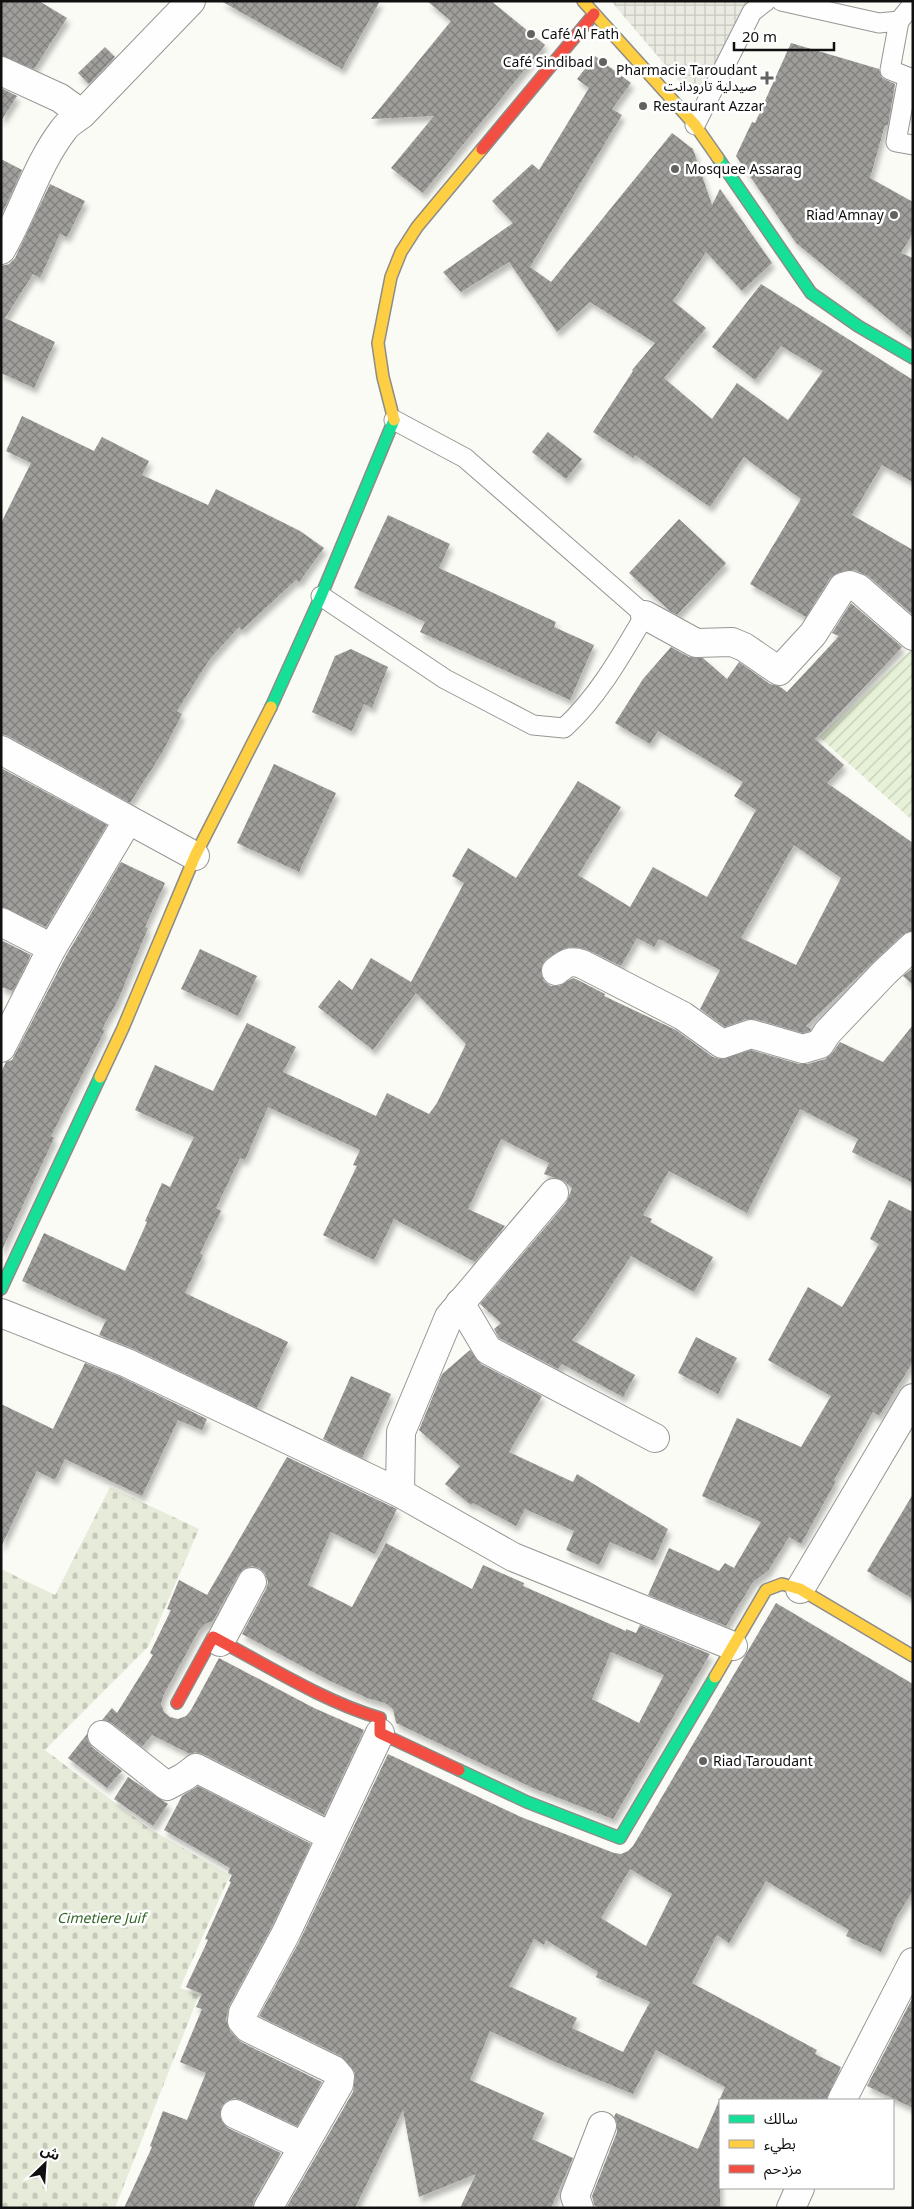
<svg xmlns="http://www.w3.org/2000/svg" width="914" height="2209" viewBox="0 0 914 2209" font-family="Georgia,'Noto Sans Arabic',serif">
	<style>
		.cemetery { fill: url(#cemetery-stones) }
		.garden { fill: url(#garden-furrows) }
		.plaza { fill: url(#plaza-grid) }
		.building { fill: url(#building-cross-hatch); fill-rule: evenodd; filter: url(#shadow) }
		.lines { fill: none; stroke-linecap: round; stroke-linejoin: round }
		.lane-casing { stroke: #969694; stroke-width: 21 }
		.street-casing { stroke: #969694; stroke-width: 30 }
		.fast-casing { stroke: #8c8c8a; stroke-width: 14 }
		.slow-casing { stroke: #8c8c8a; stroke-width: 14 }
		.jam-casing { stroke: #8c8c8a; stroke-width: 14 }
		.lane { stroke: #fefefe; stroke-width: 19 }
		.street { stroke: #fefefe; stroke-width: 28 }
		.fast { stroke: #16e098; stroke-width: 11 }
		.slow { stroke: #ffcf43; stroke-width: 11 }
		.jam { stroke: #f24e42; stroke-width: 11 }
		.poi-dot { fill: #626260; stroke: #fff; stroke-width: 2 }
		.labels { text-anchor: middle; dominant-baseline: central; stroke-width: 5; stroke-linejoin: round; paint-order: stroke }
		.poi-label { font-size: 14px; fill: #101010; stroke: #fff; text-anchor: start }
		.park-label { font-size: 14px; font-style: italic; fill: #306523; stroke: #fff }
	</style>
	<defs>
		<pattern id="cemetery-stones" width="16" height="16" patternUnits="userSpaceOnUse" patternTransform="scale(1.25)"><rect width="16" height="16" fill="#e7ecda"/><path d="M2 7V4a2 2 0 0 1 4 0v3zM10 15v-3a2 2 0 0 1 4 0v3z" fill="#c5c9ba"/></pattern>
		<pattern id="garden-furrows" width="10" height="10" patternUnits="userSpaceOnUse" patternTransform="scale(1.25)"><rect width="10" height="10" fill="#e6f1d7"/><path d="M-1 1l2-2M0 10L10 0M9 11l2-2" fill="none" stroke="#c4ceb8"/></pattern>
		<pattern id="plaza-grid" width="8" height="8" patternUnits="userSpaceOnUse" patternTransform="scale(1.25)"><rect width="8" height="8" fill="#ebeae1"/><path d="M0 4h8M4 0v8" fill="none" stroke="#c8c8c0"/></pattern>
		<pattern id="building-cross-hatch" width="8" height="8" patternUnits="userSpaceOnUse" patternTransform="scale(1.25)"><rect width="8" height="8" fill="#9f9e9b"/><path d="M0 0l8 8M0 8l8-8" fill="none" stroke="#807f7d"/></pattern>
		<filter id="shadow"><feDropShadow dx="3" dy="5.5" stdDeviation="2.5" flood-color="#0004"/></filter>
	</defs>
	<rect width="100%" height="100%" fill="#fbfbf6"/>
	<path class="cemetery" d="M110 1487 199 1529 148 1647 45 1750 150 1829 230 1875 180 1988 199 1995 115 2208H1V1569L55 1595Z"/>
	<path class="garden" d="M913 648V821L819 737Z"/>
	<path class="plaza" d="M611 1H766L713 90 700 95 687 91Z"/>
	<g class="building">
		<path d="M1 1H39L67 18 34 69 1 56Z"/>
		<path d="M221 1H380L342 69Z"/>
		<path d="M427 1H491L545 45 423 193 391 168 434 116 371 119 451 21Z"/>
		<path d="M791 43 879 69 882 78 895 84 888 125H885L870 178 913 202V233L901 253 913 258V339L796 243 736 156 752 122 755 123Z"/>
		<path d="M105 47 115 57 89 84 78 73Z"/>
		<path d="M595 56 631 83 612 109 622 115 530 267 551 282 672 133 693 149 712 205 720 189 772 263 742 291 706 252 673 301 706 328 664 378 712 419 737 383 788 420 823 371 781 346 755 380 712 347 761 284 913 380V482L882 465 852 515 913 550V615L868 576 855 570 839 572 830 578 806 617 750 584 801 499 744 457 710 507 635 455 633 458 593 432 633 371 632 370 655 343 590 302 557 332 509 262 461 292 443 272 513 223 492 201 532 164 539 170 589 88 577 79Z"/>
		<path d="M1 88 17 96 1 121Z"/>
		<path d="M1 159 22 170 1 216Z"/>
		<path d="M50 184 85 201 67 237 60 234 40 278 33 274 5 318 55 342 34 388 1 373V266L9 264 15 258Z"/>
		<path d="M22 416 94 451 102 437 149 461 142 475 208 505 216 489 300 531 324 548 299 582 296 580 242 630 239 627 209 660 177 711 182 714 162 753 130 803 8 736 1 734V523L31 463 6 451Z"/>
		<path d="M548 432 582 459 566 479 532 452Z"/>
		<path d="M388 515 450 544 439 568 556 622 554 627 594 645 570 700 420 632 425 622 354 588Z"/>
		<path d="M679 519 726 563 677 615 670 611 629 573Z"/>
		<path d="M851 603 902 647 815 739 844 765 827 783 913 843V931L902 935 806 1026 811 1029 810 1031 803 1033 755 1019H746L725 1027 700 1009 720 970 659 939 654 947 637 938 621 966 586 949 574 947 565 948 546 959 542 965 541 973 544 981 551 986H559L573 978 576 979 605 994 604 996 676 1030 713 1057 720 1059 751 1050 799 1064H807L825 1059 833 1052 840 1042 883 1062 913 1025V1183L852 1152 858 1139 800 1109 747 1213 669 1171 643 1215 652 1219 650 1222 713 1257 694 1292 631 1256 587 1322 572 1340 635 1375 623 1397 562 1364 558 1369 499 1338 494 1329 501 1323 480 1304 566 1203 572 1188 564 1181 544 1174 549 1163 501 1139 468 1209 505 1226 475 1262 394 1219 374 1260 323 1235 357 1166 353 1165 360 1150 268 1107 245 1160 240 1158 216 1208 221 1211 200 1253 203 1255 185 1293 288 1342 257 1408 134 1349 99 1335 106 1320 22 1281 44 1233 125 1271 147 1222 145 1221 162 1183 170 1187 194 1137 135 1110 155 1065 213 1091 247 1023 296 1047 283 1072 376 1116 387 1093 429 1114 437 1103 466 1044 416 993 373 1050 318 1007 339 980 352 990 371 958 411 982 464 883 452 876 468 848 516 878 578 781 621 807 578 875 630 907 653 867 707 897 756 810 734 796 743 782 658 731 650 744 615 723 643 679 671 647 689 657 703 658 727 679 739 662 770 684 779 686 787 692 839 636 832 633ZM794 845 841 878 796 965 741 938Z"/>
		<path d="M351 649 388 667 372 708 364 704 352 731 312 712 335 656Z"/>
		<path d="M274 764 336 793 299 872 237 843Z"/>
		<path d="M1 768 107 825 46 927 1 907Z"/>
		<path d="M121 862 165 883 145 927 148 928 118 1000 102 1029 105 1030 51 1136 54 1138 1 1252V1072L6 1062 12 1060 66 956Z"/>
		<path d="M1 940 31 955 13 991 1 987Z"/>
		<path d="M200 949 257 976 238 1016 181 989Z"/>
		<path d="M913 968V985L903 976Z"/>
		<path d="M889 1200 913 1212V1362L879 1416 873 1412 834 1480 836 1481 801 1544 789 1537 768 1571 753 1582 726 1626 648 1595 669 1548 719 1571 725 1563 734 1568 761 1522 702 1496 737 1418 801 1447 831 1396 768 1360 808 1287 842 1307 879 1244 870 1239Z"/>
		<path d="M696 1337 737 1358 718 1394 678 1373Z"/>
		<path d="M470 1350 481 1364 542 1396 509 1452 573 1482 577 1474 668 1529 654 1561 610 1542 599 1565 566 1550 574 1531 525 1509 516 1526 473 1503 471 1505 445 1484 460 1466 419 1430 442 1374Z"/>
		<path d="M85 1363 121 1377 207 1419 202 1430 178 1420 142 1496 65 1459 55 1480 37 1471 1 1547V1404L53 1429Z"/>
		<path d="M351 1376 391 1394 362 1458 323 1439Z"/>
		<path d="M287 1457 397 1509 375 1554 331 1532 308 1585 352 1607 386 1543 472 1589 483 1565 524 1583 523 1586 626 1631V1629L636 1633 640 1625 710 1654 613 1819 533 1788 396 1723 393 1709 385 1703 367 1698 328 1680 242 1634 266 1589 268 1582 265 1573 259 1568 252 1566 244 1569 238 1575 213 1621 205 1624 199 1630 163 1696 161 1704 164 1712 170 1717 178 1719 186 1716 191 1710 219 1658 314 1708 364 1730 324 1815 203 1754 195 1752 190 1754 152 1735 142 1747 112 1723 102 1720 112 1708 117 1713 153 1655 150 1653 171 1610 167 1609 179 1580 207 1595ZM611 1652 664 1675 639 1723 592 1699Z"/>
		<path d="M913 1494V1599L867 1571Z"/>
		<path d="M776 1603 913 1684V1891L897 1916 881 1952 846 1936 849 1930 766 1881 729 1943 717 1935 692 1983 817 2050 815 2054 841 2067 826 2100H720V2208H600L594 2205 592 2196 617 2132V2124L614 2117 616 2113 698 2149 725 2087 656 2050 633 2094 555 2062 490 2031 470 2080 544 2113 532 2139 573 2158 551 2208H460L476 2174 419 2197 403 2110 355 2208H286L353 2092 355 2073 341 2056 259 2016 300 1940 388 1754 521 1817 614 1853 621 1854 628 1851 633 1846ZM630 1869 672 1894 646 1946 601 1918ZM534 1939 544 1945 546 1940 598 1972 596 1977 650 2002 623 2052 572 2028 577 2018 509 1986Z"/>
		<path d="M87 1734 88 1741 92 1747 122 1771 107 1788 68 1758Z"/>
		<path d="M128 1777 168 1804 153 1826 114 1799Z"/>
		<path d="M198 1786 311 1844 272 1926 229 2006 226 2019 230 2031 241 2042 322 2082 297 2126 241 2100 234 2098 227 2101 221 2107 220 2116 222 2122 228 2128 281 2153 254 2200 252 2208H124L152 2147 150 2146 163 2111 187 2120 206 2073 180 2062 202 2009 196 2007 202 1994 186 1987 208 1940 205 1939 231 1882 229 1881 232 1875 228 1873 230 1868 164 1830 182 1796Z"/>
		<path d="M913 1997V2108L867 2086Z"/>
	</g>
	<g class="lines">
		<g class="lane-casing">
			<g id="lane">
				<path d="M781 1 879 23 899 21 913 4"/>
				<path d="M899 21 890 70 908 77 896 142 913 145"/>
				<path d="M695 125 752 12 766 1"/>
				<path d="M321 596 445 679 533 725 564 728C598 697 622 654 645 615L465 458 394 420"/>
			</g>
		</g>
		<g class="street-casing">
			<g id="street">
				<path d="M1 71 60 98 82 114"/>
				<path d="M1 250C24 211 36 165 64 129 68 123 76 119 82 114L191 1"/>
				<path d="M645 615 696 643 732 642 744 647 779 671 813 634 843 587 850 585 858 588 913 636"/>
				<path d="M1 750 195 856"/>
				<path d="M1 922 52 948"/>
				<path d="M556 971C566 963 570 960 582 964L683 1016 722 1044 751 1034 803 1049 820 1044 827 1033 885 972 913 946"/>
				<path d="M1 1048 52 948 128 820"/>
				<path d="M460 1303 488 1350 655 1438"/>
				<path d="M1 1313 127 1363 400 1493 513 1557 733 1646"/>
				<path d="M400 1493 401 1432 449 1317 554 1193"/>
				<path d="M800 1589 913 1398"/>
				<path d="M220 1642 252 1582"/>
				<path d="M102 1735 167 1786 184 1777 196 1768 330 1836"/>
				<path d="M842 2100 913 1962"/>
				<path d="M235 2114 303 2146"/>
				<path d="M268 2208 339 2084 340 2077 334 2070 248 2028 242 2021 243 2013 286 1933 380 1733"/>
				<path d="M579 2208 575 2196 602 2126"/>
				<path d="M791 2208 800 2188"/>
			</g>
		</g>
		<g class="fast-casing">
			<g id="fast">
				<path d="M718 158 811 293 858 326 913 358"/>
				<path d="M271 707 321 596 394 420"/>
				<path d="M1 1289 100 1077"/>
				<path d="M459 1770 527 1802 620 1838 715 1677"/>
			</g>
		</g>
		<g class="slow-casing">
			<g id="slow">
				<path d="M583 1 695 125 718 158"/>
				<path d="M394 420 383 377 378 343 391 277 401 252 417 227 482 149"/>
				<path d="M100 1077 123 1028 195 856 271 707"/>
				<path d="M715 1677 766 1590 782 1584 800 1589 913 1656"/>
			</g>
		</g>
		<g class="jam-casing">
			<g id="jam">
				<path d="M482 149 594 14"/>
				<path d="M177 1703 213 1637C265 1664 324 1702 380 1718V1733L459 1770"/>
			</g>
		</g>
		<use href="#lane" class="lane"/>
		<use href="#street" class="street"/>
		<use href="#fast" class="fast"/>
		<use href="#slow" class="slow"/>
		<use href="#jam" class="jam"/>
	</g>
	<g class="poi-dot">
		<circle cx="531" cy="34" r="5"/>
		<circle cx="603" cy="62" r="5"/>
		<path d="M764.5 70.5h5v5h5v5h-5v5h-5v-5h-5v-5h5z"/>
		<circle cx="643" cy="106" r="5"/>
		<circle cx="675" cy="169" r="5"/>
		<circle cx="894" cy="215" r="5"/>
		<circle cx="703" cy="1761" r="5"/>
	</g>
	<g class="labels">
		<g class="poi-label">
			<text x="541" y="34">Café Al Fath</text>
			<text x="593" y="62" text-anchor="end">Café Sindibad</text>
			<text x="757" y="70" text-anchor="end">Pharmacie Taroudant<tspan x="757" dy="16">صيدلية تارودانت</tspan></text>
			<text x="653" y="106">Restaurant Azzar</text>
			<text x="685" y="169">Mosquee Assarag</text>
			<text x="884" y="215" text-anchor="end">Riad Amnay</text>
			<text x="713" y="1761">Riad Taroudant</text>
		</g>
		<g class="park-label">
			<text x="101" y="1918">Cimetiere Juif</text>
		</g>
	</g>
	<rect width="914" height="2209" fill="none" stroke="#101010" stroke-width="5"/>
	<rect x="719" y="2099" width="175" height="90" fill="#ffffff" stroke="#9f9f9f"/>
	<rect x="729" y="2115" width="25" height="8" fill="#16e098" stroke="#9f9f9f"/>
	<text x="764" y="2124" font-size="15" fill="#101010">سالك</text>
	<rect x="729" y="2140" width="25" height="8" fill="#ffcf43" stroke="#9f9f9f"/>
	<text x="764" y="2149" font-size="15" fill="#101010">بطيء</text>
	<rect x="729" y="2165" width="25" height="8" fill="#f24e42" stroke="#9f9f9f"/>
	<text x="764" y="2174" font-size="15" fill="#101010">مزدحم</text>
	<g transform="translate(45 2164) rotate(25)" stroke="#ffffff" stroke-width="4" paint-order="stroke">
	<path d="M0-4L9 19L0 12L-9 19Z" fill="#101010"/>
	<text y="-8" font-size="14" font-weight="bold" text-anchor="middle" fill="#101010">ش</text>
	</g>
	<path d="M734 42v8h100v-8" fill="none" stroke="#101010" stroke-width="2.5"/>
	<text x="742" y="42" font-size="15" fill="#101010" stroke="#ffffff" stroke-width="4" paint-order="stroke">20 m</text>
</svg>
